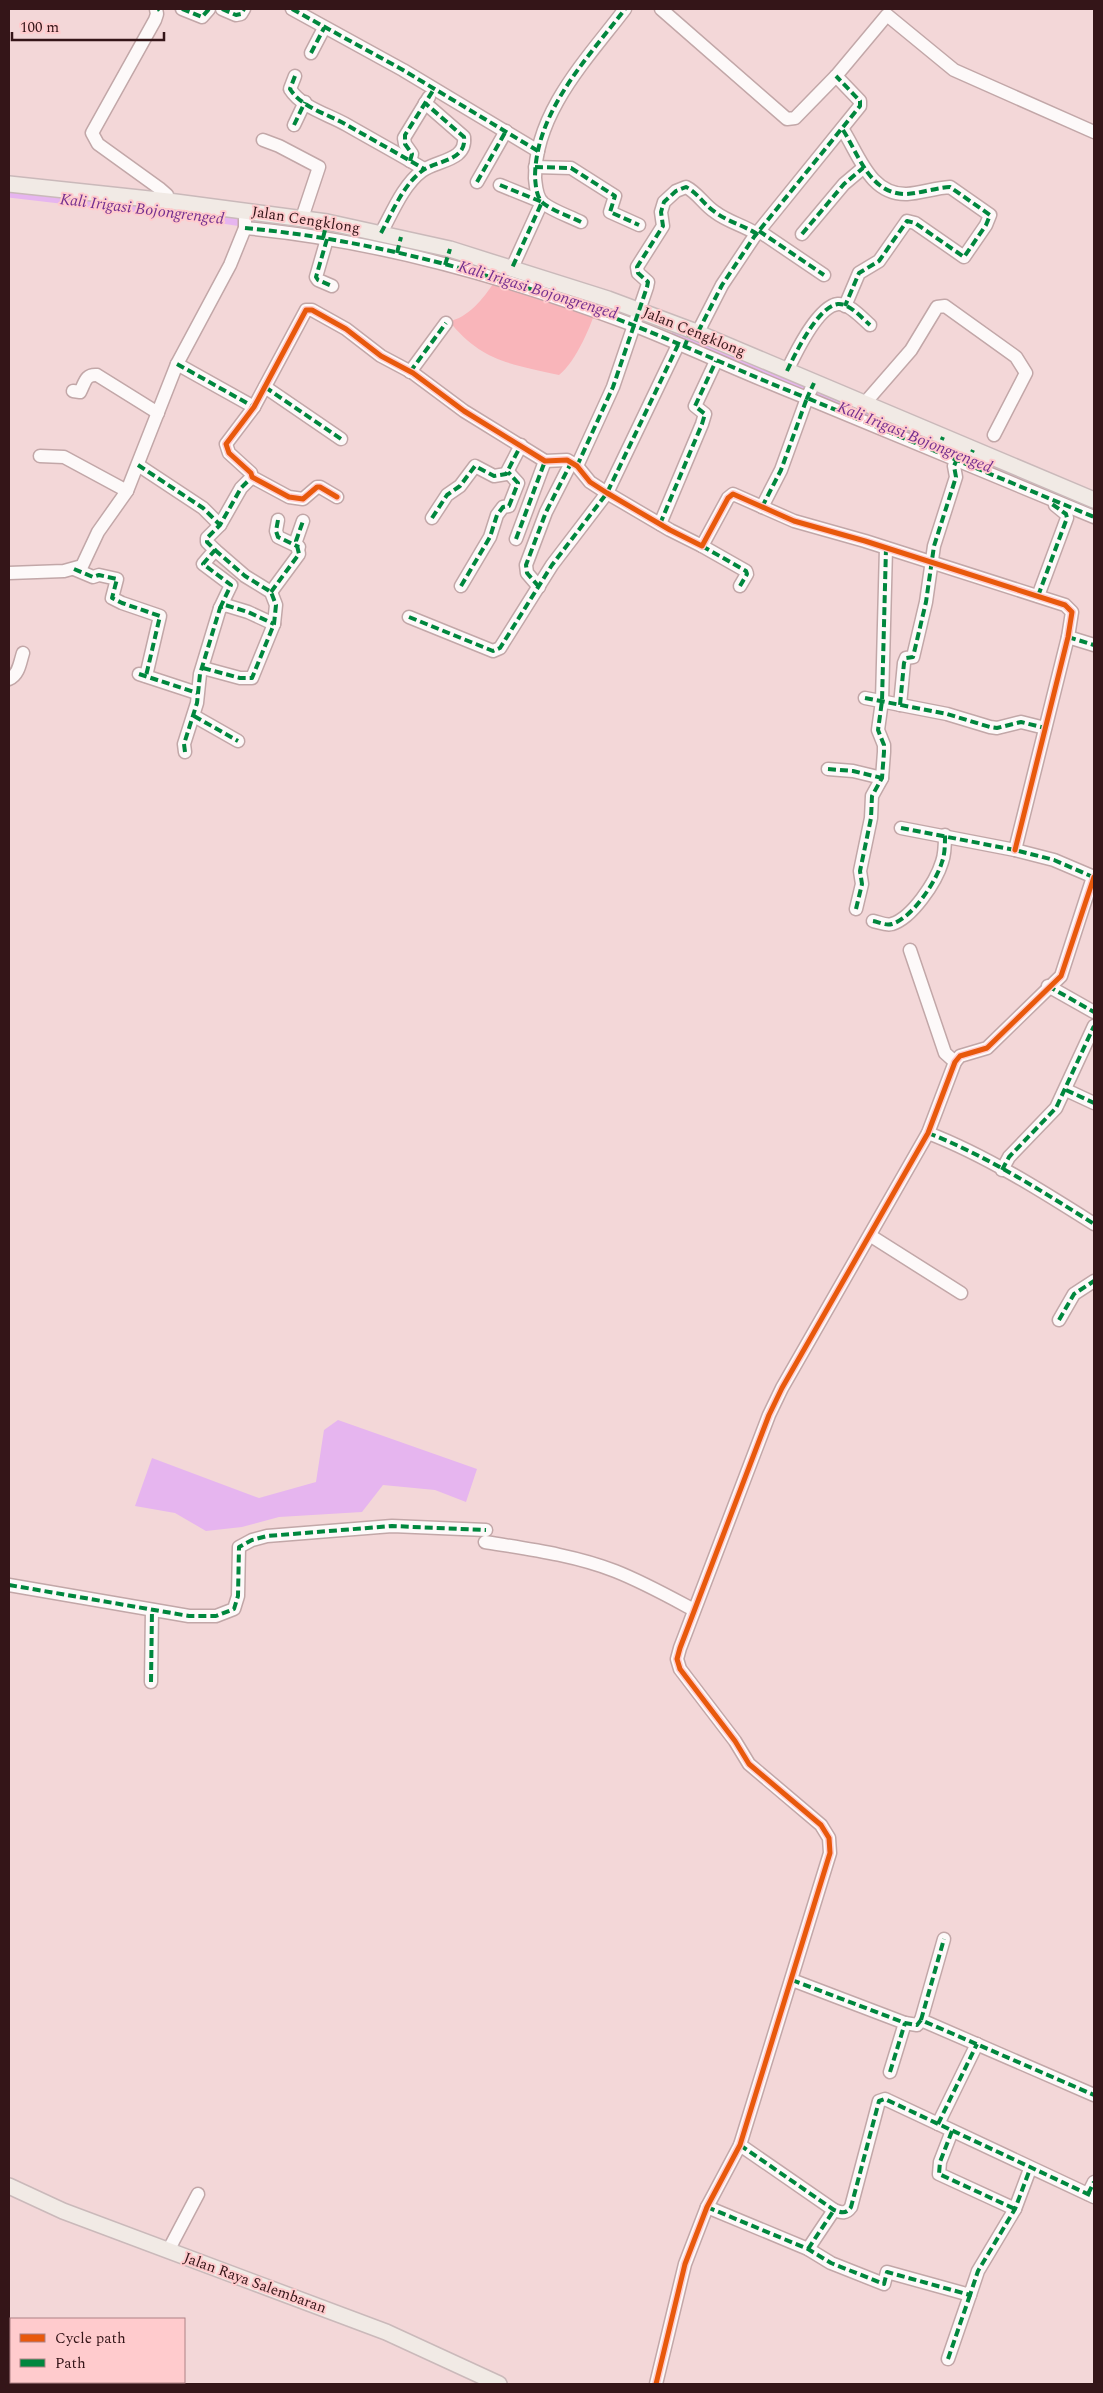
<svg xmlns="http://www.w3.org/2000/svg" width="1103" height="2393" viewBox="0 0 1103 2393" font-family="Spectral,serif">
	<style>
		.green { fill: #f9b5ba }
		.water { fill: #e6b5ef }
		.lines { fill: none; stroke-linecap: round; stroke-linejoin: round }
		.canal { stroke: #e6b5ef; stroke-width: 11 }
		.minor-casing { stroke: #c2a7a8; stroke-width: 15 }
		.major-casing { stroke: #cab9ba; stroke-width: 18 }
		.minor { stroke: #fdf9f9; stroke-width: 12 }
		.major { stroke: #f1eae5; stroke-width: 15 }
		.quiet { stroke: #00873e; stroke-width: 4; stroke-dasharray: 8 4; stroke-linecap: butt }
		.cycleway-casing { stroke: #ffcbcd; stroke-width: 8 }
		.cycleway { stroke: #e8590c; stroke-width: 5 }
		.labels { text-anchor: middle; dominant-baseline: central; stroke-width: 4; stroke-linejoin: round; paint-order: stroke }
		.street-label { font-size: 15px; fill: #341518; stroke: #ffcbcd }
		.water-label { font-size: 16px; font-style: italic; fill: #742f8f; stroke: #ffcbcd }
	</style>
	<rect width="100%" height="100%" fill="#f3d7d8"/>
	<path class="green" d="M451 255 598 303C592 324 576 362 559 375 511 364 482 362 449 321 467 319 485 297 494 282L447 267Z"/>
	<path class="water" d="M338 1420 477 1469 466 1502 435 1490 383 1485 362 1512 279 1517 242 1527 206 1531 175 1513 135 1506 152 1458 259 1498 316 1482 324 1430Z"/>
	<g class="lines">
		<g class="canal">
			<path d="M9 192 197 214 281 227"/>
			<path d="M676 336 1056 494"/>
		</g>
		<g class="minor-casing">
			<g id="minor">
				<path d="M156 9 157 14 155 20 92 133 98 144 159 188 167 195 168 201"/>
				<path d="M182 9 202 17 209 9"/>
				<path d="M222 9 236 15 241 14 244 9"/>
				<path d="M292 9 403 70 538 151"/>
				<path d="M661 9 787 119 795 118 836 76 887 15 954 70 1094 132"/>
				<path d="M311 53 324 28"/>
				<path d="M295 76 290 89C302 108 328 114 347 125 373 140 399 154 424 169"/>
				<path d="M294 125 305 102"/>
				<path d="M843 130C859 155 870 195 907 194 921 193 935 188 950 187L990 215 986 225 964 257 915 223 907 221 879 261 859 273 845 306"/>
				<path d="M263 140 279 146 319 167 302 218"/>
				<path d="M410 161 412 154 405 144 404 138 429 97"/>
				<path d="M535 167 571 168 615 196 610 212 639 225"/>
				<path d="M477 182 506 131"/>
				<path d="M500 185 542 202 512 268"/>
				<path d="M581 222C569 216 553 211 543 203 536 197 536 186 535 178 535 112 587 59 625 9"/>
				<path d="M245 228C377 240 509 278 633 325 691 348 748 375 807 398L814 383"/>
				<path d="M759 231 824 275"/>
				<path d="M381 233C392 213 403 185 422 171 437 160 467 161 464 137L425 103"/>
				<path d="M802 234 844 184 863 168"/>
				<path d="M327 239 316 277 318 280 332 286"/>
				<path d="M698 332 722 285 754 237 860 106V101L836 76"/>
				<path d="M177 364 254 407"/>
				<path d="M787 371C795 354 818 306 838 304 849 303 862 318 870 325"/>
				<path d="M410 372 446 323"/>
				<path d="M265 387 341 439"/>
				<path d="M73 391 80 392C85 383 85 374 97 375L158 413"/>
				<path d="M864 404 911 350 937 307 945 306 1016 357 1026 373 994 435"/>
				<path d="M40 456 64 457 127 491"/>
				<path d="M138 465 203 508 220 525"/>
				<path d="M577 466 613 387 647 287 648 282 638 273 637 267 663 226 661 212 664 202 676 191 686 187C698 193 704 205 715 212 728 222 743 225 757 234"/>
				<path d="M337 497 320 487H317L303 499 289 497 252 477 251 473 229 453 226 444 254 407 306 310H312L346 329 381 356 413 373 464 411 545 461 567 460 577 466 590 482 607 493 670 530 702 546 728 498 733 494 794 521 865 541 1065 605 1072 612 1068 637 1015 850"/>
				<path d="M762 507 781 470 807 398 1094 517"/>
				<path d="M432 518 447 495 460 486 475 466 494 476 506 474 521 445"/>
				<path d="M278 520 276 531 278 537 299 547"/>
				<path d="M660 524 702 424 705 414 695 406 716 361"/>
				<path d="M516 539 545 461"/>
				<path d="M702 546 746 571 747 574 740 586"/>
				<path d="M74 569 93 577 99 575 117 579 112 598 122 603 160 616 146 676"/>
				<path d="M9 573 64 571 82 566 98 532 127 491 177 364 230 265 245 228V219"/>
				<path d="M461 586 490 537 497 515 503 507 509 506 518 483 508 472"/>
				<path d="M539 587 527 573 526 565 546 512 571 463"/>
				<path d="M271 592 299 554 296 541 303 521"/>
				<path d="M1038 596 1067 518 1066 514 1055 505"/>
				<path d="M220 608 231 585 203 564 215 550 207 542V538L220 525 241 488 252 477"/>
				<path d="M409 617 493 651 500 648 552 565 607 493 678 345"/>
				<path d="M1068 637 1094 645"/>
				<path d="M203 668 240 678H252L274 624 276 605 271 592 245 576 215 550"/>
				<path d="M139 674 197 693"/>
				<path d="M9 679C19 675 20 662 23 653"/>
				<path d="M865 698 947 714 990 727 997 728 1021 722 1045 728"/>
				<path d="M900 705 904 663 906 658 913 657 926 602 934 546 956 477 954 466 957 459"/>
				<path d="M194 716 238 741"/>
				<path d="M185 752 184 744 197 703 200 674 220 608 225 605 248 612 274 624"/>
				<path d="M828 769 853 771 882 778"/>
				<path d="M901 828 1015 850 1054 860 1094 877"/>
				<path d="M856 909 862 884 860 871 871 818 872 796 882 778 884 752V745L878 730 882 701 886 548"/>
				<path d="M873 921C879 922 886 926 892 924 912 918 936 882 942 862 945 854 945 844 945 835"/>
				<path d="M910 950 945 1053 955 1062"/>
				<path d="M1048 986 1094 1012"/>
				<path d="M1066 1090 1094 1103"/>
				<path d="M928 1133C985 1155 1042 1191 1094 1224"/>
				<path d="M1002 1170 1009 1157 1056 1108 1094 1026"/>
				<path d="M871 1236 961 1293"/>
				<path d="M1059 1320 1074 1294 1094 1281"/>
				<path d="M485 1542C528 1549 574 1555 615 1571 643 1582 668 1596 694 1610"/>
				<path d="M9 1585 189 1616H216L234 1609 238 1596 239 1547 252 1540 267 1536 392 1526 486 1530"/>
				<path d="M151 1682 152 1610"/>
				<path d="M792 1980 905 2023 917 2025 921 2020 1094 2095"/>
				<path d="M921 2020 944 1939"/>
				<path d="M890 2072 905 2023"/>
				<path d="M938 2124 977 2044"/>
				<path d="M952 2131 940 2162 939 2174 1015 2209"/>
				<path d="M740 2145 834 2210C842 2213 846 2214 851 2207L879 2101 885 2099 1094 2197"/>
				<path d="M1088 2194 1094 2182"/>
				<path d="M707 2207 808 2249 831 2263 884 2284 887 2272 970 2295 978 2271 1015 2209 1030 2169"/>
				<path d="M808 2249 834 2210"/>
				<path d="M168 2251 198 2194"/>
				<path d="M948 2359 970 2295"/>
				<path d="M656 2384 685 2264 707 2207 740 2145 830 1853 829 1838 821 1825 749 1764 735 1741 680 1669 677 1659 680 1648 769 1415 782 1388 928 1133 955 1062 960 1056 987 1048 1061 976 1093 877"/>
			</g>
		</g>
		<g class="major-casing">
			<g id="major">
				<path d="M9 184 168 201 327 222 450 249 608 299 691 330 1094 500"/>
				<path d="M9 2186 63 2211 386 2332 499 2384"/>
			</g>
		</g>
		<use href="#minor" class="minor"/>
		<use href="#major" class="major"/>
		<g class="quiet">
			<path d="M182 9 202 17 209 9"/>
			<path d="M222 9 236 15 241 14 244 9"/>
			<path d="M292 9 403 70 538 151"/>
			<path d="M157 10 159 9"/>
			<path d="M311 53 324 28"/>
			<path d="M295 76 290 89C302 108 328 114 347 125 373 140 399 154 424 169"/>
			<path d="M294 125 305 102"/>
			<path d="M843 130C859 155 870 195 907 194 921 193 935 188 950 187L990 215 986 225 964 257 915 223 907 221 879 261 859 273 845 306"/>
			<path d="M410 161 412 154 405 144V135L434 89"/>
			<path d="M535 167 571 168 615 196 610 212 639 225"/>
			<path d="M477 182 506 131"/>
			<path d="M500 185 542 202 512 268"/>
			<path d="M581 222C569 216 553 211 543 203 536 197 536 186 535 178 535 112 587 59 625 9"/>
			<path d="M245 228C377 240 509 278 633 325 691 348 748 375 807 398L814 383"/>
			<path d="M759 231 824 275"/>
			<path d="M381 233C392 213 403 185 422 171 437 160 467 161 464 137L425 103"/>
			<path d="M802 234 844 184 863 168"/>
			<path d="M323 238 327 222"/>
			<path d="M327 239 316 277 318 280 332 286"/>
			<path d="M397 253 401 237"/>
			<path d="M445 265 450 249"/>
			<path d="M698 332 722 285 754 237 860 106V101L836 76"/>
			<path d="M684 348 691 330"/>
			<path d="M177 364 254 407"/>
			<path d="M787 371C795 354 818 306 838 304 849 303 862 318 870 325"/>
			<path d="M410 372 446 323"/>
			<path d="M265 387 341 439"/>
			<path d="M937 451 943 437"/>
			<path d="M967 463 973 450"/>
			<path d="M138 465 203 508 220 525"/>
			<path d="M577 466 613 387 647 287 648 282 638 273 637 267 663 226 661 212 664 202 676 191 686 187C698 193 704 205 715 212 728 222 743 225 757 234"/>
			<path d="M762 507 781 470 807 398 1094 517"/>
			<path d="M432 518 447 495 460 486 475 466 494 476 506 474 521 445"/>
			<path d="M278 520 276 531 278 537 299 547"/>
			<path d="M660 524 702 424 705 414 695 406 716 361"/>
			<path d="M516 539 545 461"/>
			<path d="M702 546 746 571 747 574 740 586"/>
			<path d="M74 569 93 577 99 575 117 579 112 598 122 603 160 616 146 676"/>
			<path d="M461 586 490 537 497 515 503 507 509 506 518 483 508 472"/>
			<path d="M539 587 527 573 526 565 546 512 571 463"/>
			<path d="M271 592 299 554 296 541 303 521"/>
			<path d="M1038 596 1067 518 1066 514 1052 504"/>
			<path d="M220 608 231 585 203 564 215 550 207 542V538L220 525 241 488 252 477"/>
			<path d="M409 617 493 651 500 648 552 565 607 493 678 345"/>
			<path d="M1068 637 1094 645"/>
			<path d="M203 668 240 678H252L274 624 276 605 271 592 245 576 215 550"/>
			<path d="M139 674 197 693"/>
			<path d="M865 698 947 714 990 727 997 728 1021 722 1045 728"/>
			<path d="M900 705 904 663 906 658 913 657 926 602 934 546 956 477 954 466 957 459"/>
			<path d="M194 716 238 741"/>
			<path d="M185 752 184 744 197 703 200 674 220 608 225 605 248 612 274 624"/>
			<path d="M828 769 853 771 882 778"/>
			<path d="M901 828 1015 850 1054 860 1093 877"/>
			<path d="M856 909 862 884 860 871 871 818 872 796 882 778 884 752V745L878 730 882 701 886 548"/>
			<path d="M873 921C879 922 886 926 892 924 912 918 936 882 942 862 945 854 945 844 945 835"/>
			<path d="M1048 986 1094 1012"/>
			<path d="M1066 1090 1094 1103"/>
			<path d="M928 1133C985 1155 1042 1191 1094 1224"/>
			<path d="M1002 1170 1009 1157 1056 1108 1094 1026"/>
			<path d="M1059 1320 1074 1294 1094 1281"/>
			<path d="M9 1585 189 1616H216L234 1609 238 1596 239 1547 252 1540 267 1536 392 1526 486 1530"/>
			<path d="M151 1682 152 1610"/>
			<path d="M792 1980 905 2023 917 2025 921 2020 1094 2095"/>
			<path d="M921 2020 944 1939"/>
			<path d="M890 2072 905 2023"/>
			<path d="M938 2124 977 2044"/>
			<path d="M952 2131 940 2162 939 2174 1015 2209"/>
			<path d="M740 2145 834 2210C842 2213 846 2214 851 2207L879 2101 885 2099 1094 2197"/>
			<path d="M1088 2194 1094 2182"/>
			<path d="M707 2207 808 2249 831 2263 884 2284 887 2272 970 2295 978 2271 1015 2209 1030 2169"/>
			<path d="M808 2249 834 2210"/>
			<path d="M948 2359 970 2295"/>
		</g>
		<g class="cycleway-casing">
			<g id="cycleway">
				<path d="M337 497 320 487H317L303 499 289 497 252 477 251 473 229 453 226 444 254 407 306 310H312L346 329 381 356 413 373 464 411 545 461 567 460 577 466 590 482 607 493 670 530 702 546 728 498 733 494 794 521 865 541 1065 605 1072 612 1068 637 1015 850"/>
				<path d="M656 2384 685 2264 707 2207 740 2145 830 1853 829 1838 821 1825 749 1764 735 1741 680 1669 677 1659 680 1648 769 1415 782 1388 928 1133 955 1062 960 1056 987 1048 1061 976 1094 877"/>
			</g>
		</g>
		<use href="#cycleway" class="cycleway"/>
	</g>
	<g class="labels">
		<g class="street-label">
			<text transform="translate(306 220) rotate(9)">Jalan Cengklong</text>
			<text transform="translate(694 332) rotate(22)">Jalan Cengklong</text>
			<text transform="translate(255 2283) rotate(20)">Jalan Raya Salembaran</text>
		</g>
		<g class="water-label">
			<text transform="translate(142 209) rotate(7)">Kali Irigasi Bojongrenged</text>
			<text transform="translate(538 290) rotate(17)">Kali Irigasi Bojongrenged</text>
			<text transform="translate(915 437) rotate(22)">Kali Irigasi Bojongrenged</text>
		</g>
	</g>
	<rect width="1103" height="2393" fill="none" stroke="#341518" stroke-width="20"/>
	<rect x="10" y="2318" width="175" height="65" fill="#ffcbcd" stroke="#ae8285"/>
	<rect x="20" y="2334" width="25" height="8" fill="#e8590c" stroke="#ae8285"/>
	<text x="55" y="2343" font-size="15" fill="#341518">Cycle path</text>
	<rect x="20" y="2359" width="25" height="8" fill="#00873e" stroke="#ae8285"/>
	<text x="55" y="2368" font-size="15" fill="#341518">Path</text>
	<path d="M12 32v8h152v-8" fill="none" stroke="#341518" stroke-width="2.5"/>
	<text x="20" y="32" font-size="15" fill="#341518" stroke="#ffcbcd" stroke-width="4" paint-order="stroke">100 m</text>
</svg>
